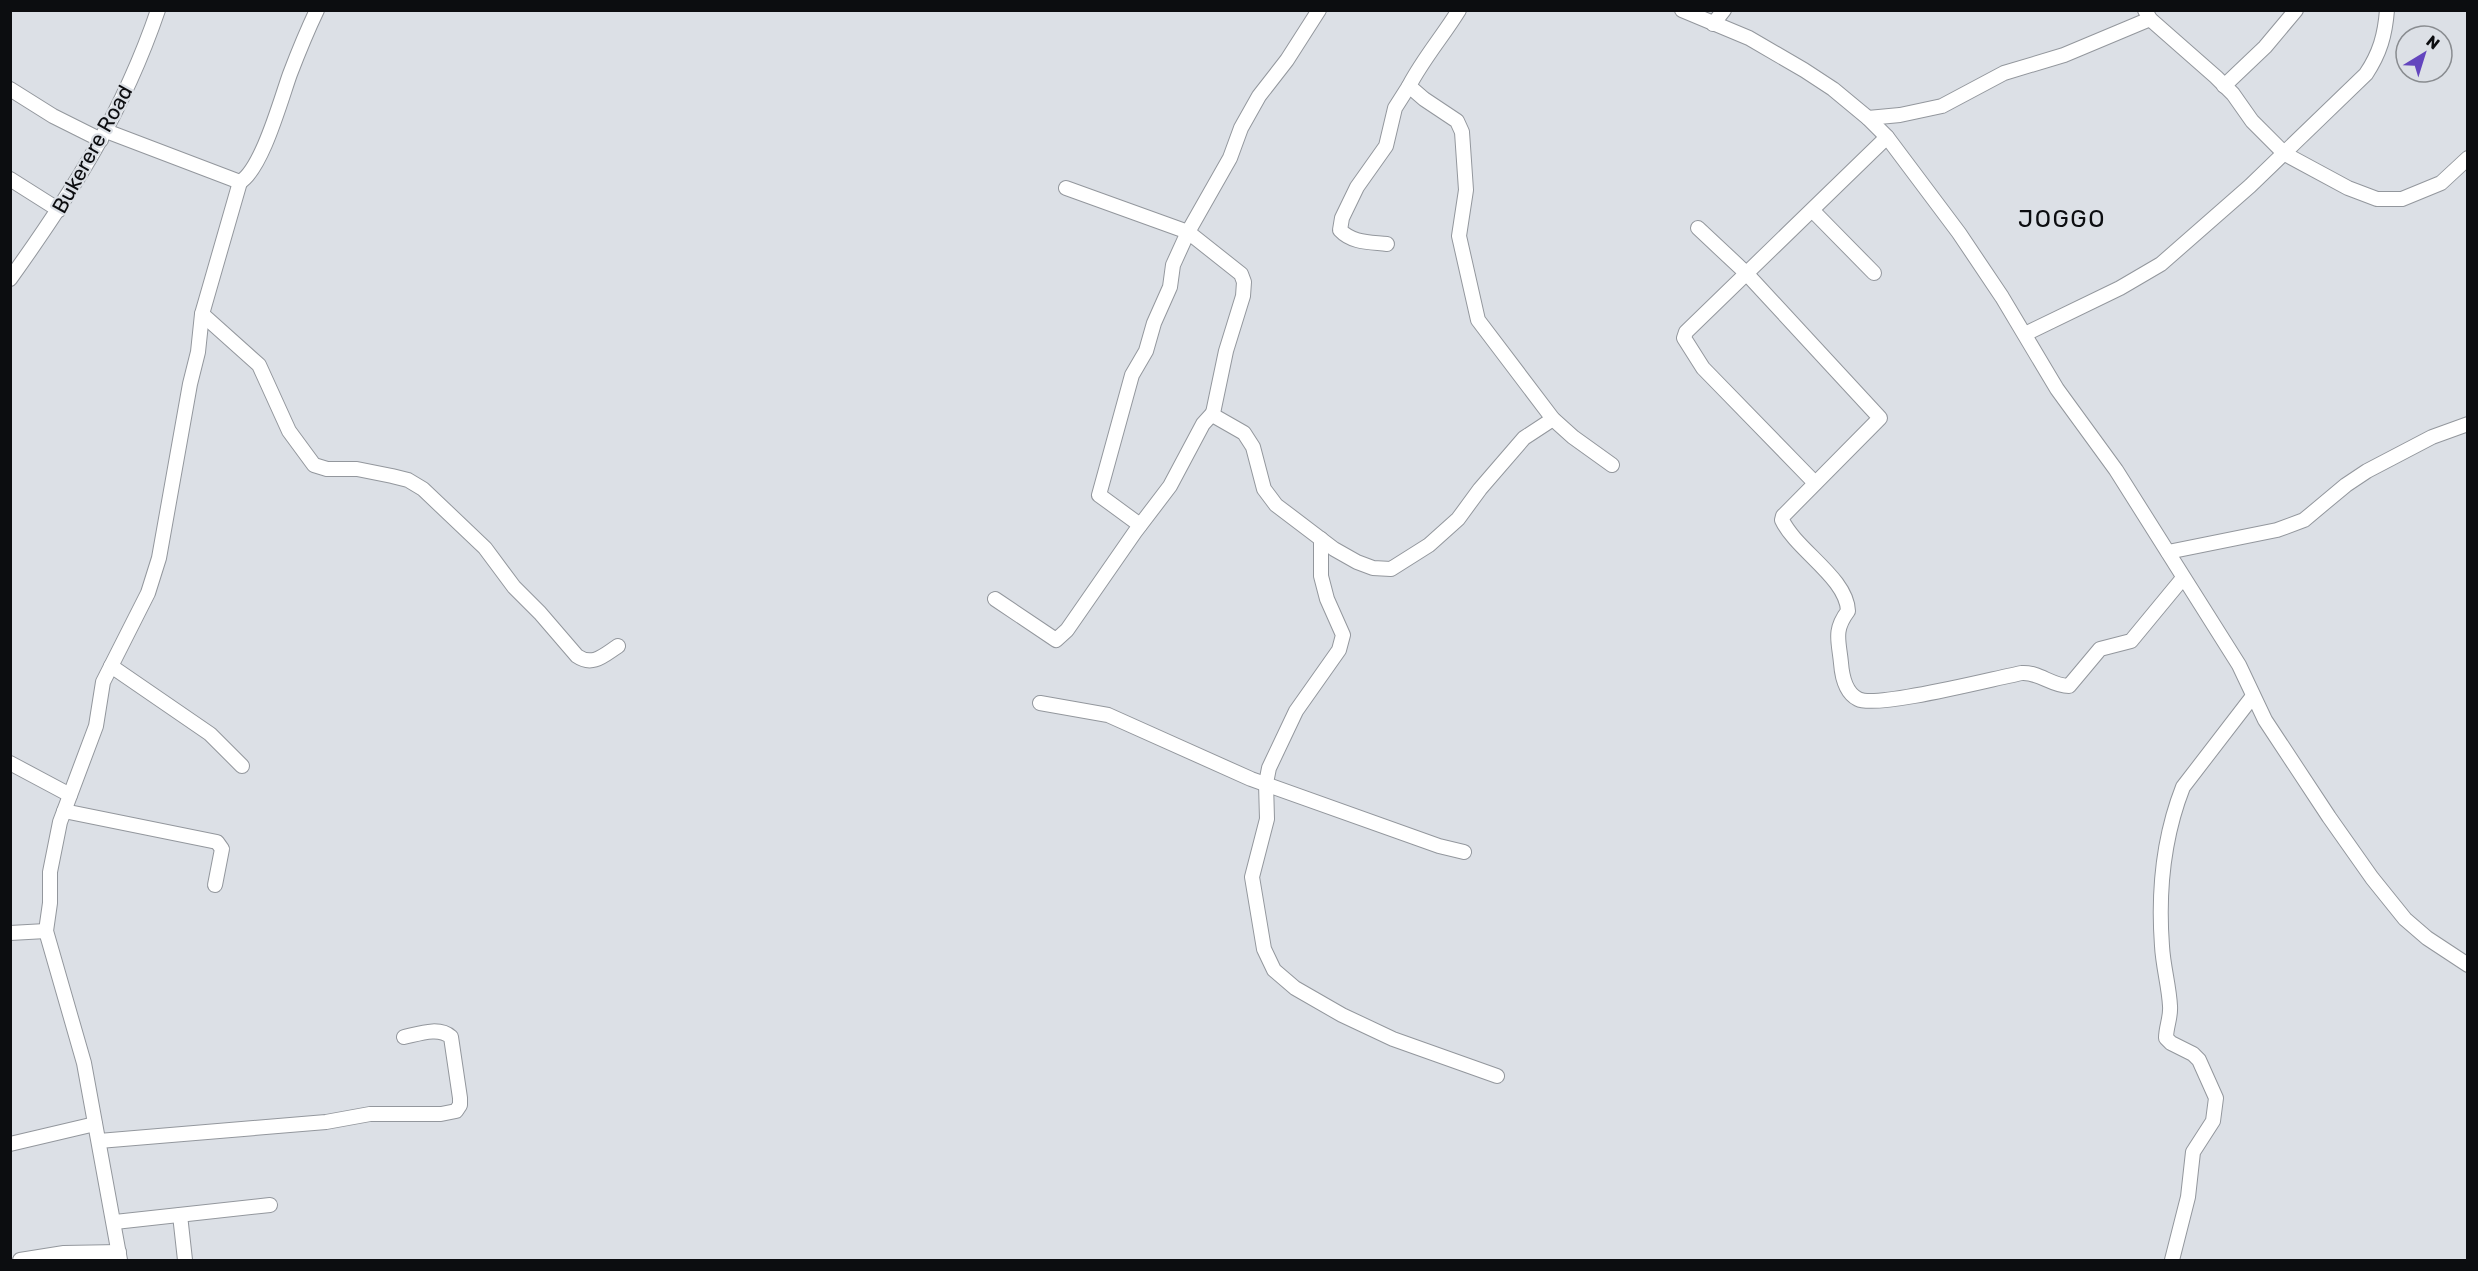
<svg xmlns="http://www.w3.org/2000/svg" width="2478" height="1271" viewBox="0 0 2478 1271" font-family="Rubik,sans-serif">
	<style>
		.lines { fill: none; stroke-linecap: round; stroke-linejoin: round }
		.minor-casing { stroke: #93979d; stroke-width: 16 }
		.minor { stroke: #fff; stroke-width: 14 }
		.labels { text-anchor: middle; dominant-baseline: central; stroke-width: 4.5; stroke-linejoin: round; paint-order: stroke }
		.street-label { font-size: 21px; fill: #0c0d10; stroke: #dce0e6 }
		.quarter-label { font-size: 24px; letter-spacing: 1.5px; fill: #0c0d10; stroke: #dce0e6 }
	</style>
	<rect width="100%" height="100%" fill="#dce0e6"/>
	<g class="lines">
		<g class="minor-casing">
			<g id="minor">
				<path d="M1319 10 1287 60 1259 96 1241 128 1230 158 1188 232 1241 274 1244 282 1243 296 1226 351 1213 413 1216 417 1244 433 1253 447 1264 489 1276 505 1334 549 1357 562 1373 568 1391 569 1429 545 1458 519 1480 489 1524 438 1553 419"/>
				<path d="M1459 10C1443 36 1423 59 1409 86L1424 99 1457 121 1462 132 1466 190 1459 236 1478 320 1553 419 1573 437 1612 465"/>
				<path d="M1682 10 1749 38 1804 70 1833 89 1868 118 1887 137 1959 233 2002 297 2057 389 2116 470 2239 665 2265 720 2329 817 2372 878 2405 919 2427 938 2468 965"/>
				<path d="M2145 10 2150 19 2216 77 2233 94 2252 121 2285 154 2348 188 2377 199H2402L2441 183 2468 158"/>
				<path d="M1713 24 1724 10"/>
				<path d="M2224 86 2265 47 2296 10"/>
				<path d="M10 89 53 116 101 140"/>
				<path d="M1868 118 1900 115 1942 106 2004 73 2064 55 2150 19"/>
				<path d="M106 131 240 182 202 314 198 352 190 384 159 558 148 593 103 682 96 726 60 822 50 872V903L46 931 84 1063 120 1260"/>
				<path d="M10 179 59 210"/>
				<path d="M240 182C262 169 281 99 290 74 298 53 307 31 317 10"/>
				<path d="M1066 188 1188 232 1173 265 1170 287 1154 323 1146 351 1132 375 1099 495 1140 525"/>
				<path d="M1813 211 1874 273"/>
				<path d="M1698 228 1746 273 1880 418 1783 516 1782 520C1796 550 1847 578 1848 611 1833 631 1839 641 1841 663 1842 676 1846 693 1858 699 1877 709 1995 678 2022 673 2039 672 2052 686 2069 686L2100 649 2131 641 2183 578"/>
				<path d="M1387 244C1370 242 1352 243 1340 230L1342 218 1357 187 1386 146 1395 108 1409 86"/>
				<path d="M10 279C73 191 123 113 158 10"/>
				<path d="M202 314 259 365 289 431 314 465 327 469H357L392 476 408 480 423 489 485 548 514 587 540 613 577 656C593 667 604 655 618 646"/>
				<path d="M2025 334 2120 288 2161 264 2250 186 2366 74C2380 53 2385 35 2387 10"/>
				<path d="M1815 483 1703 368 1684 338 1686 332 1887 137"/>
				<path d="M1321 539V576L1327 599 1343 635 1339 650 1296 711 1269 768 1266 783 1267 819 1252 877 1264 949 1274 970 1295 988 1342 1015 1393 1039 1497 1076"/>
				<path d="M2168 552 2277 530 2304 520 2346 485 2367 471 2432 437 2468 424"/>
				<path d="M995 599 1056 640 1067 630 1135 532 1170 486 1203 424 1213 413"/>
				<path d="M111 666 210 734 242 766"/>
				<path d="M1040 703 1108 715 1251 779 1439 846 1464 852"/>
				<path d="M10 763 70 795"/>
				<path d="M64 811 217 842 222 849 215 885"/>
				<path d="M10 933 46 931"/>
				<path d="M99 1141 326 1122 370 1114H441L456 1111 460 1105V1098L451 1037C439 1026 418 1034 404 1037"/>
				<path d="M10 1144 95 1124"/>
				<path d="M180 1215 185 1260"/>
				<path d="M115 1222 270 1205"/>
				<path d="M20 1260 64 1253 119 1252"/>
				<path d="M2172 1260 2188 1197 2193 1152 2213 1121 2216 1098 2199 1060 2193 1054 2171 1043 2166 1038C2166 1027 2171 1017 2170 1006 2169 986 2163 966 2162 946 2158 892 2163 838 2183 787L2253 696"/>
			</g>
		</g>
		<use href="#minor" class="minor"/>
	</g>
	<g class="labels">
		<g class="street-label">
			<text transform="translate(92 149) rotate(-61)">Bukerere Road</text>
		</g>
		<g class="quarter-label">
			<text x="2062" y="219">JOGGO</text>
		</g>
	</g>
	<rect width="2478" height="1271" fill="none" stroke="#0c0d10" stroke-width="24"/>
	<g transform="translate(2424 54) rotate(38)"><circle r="28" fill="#dce0e6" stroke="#898c90" stroke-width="1.5"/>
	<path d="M0-4.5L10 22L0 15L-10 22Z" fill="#6345be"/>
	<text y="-9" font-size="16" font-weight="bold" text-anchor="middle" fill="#0c0d10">N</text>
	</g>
</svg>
